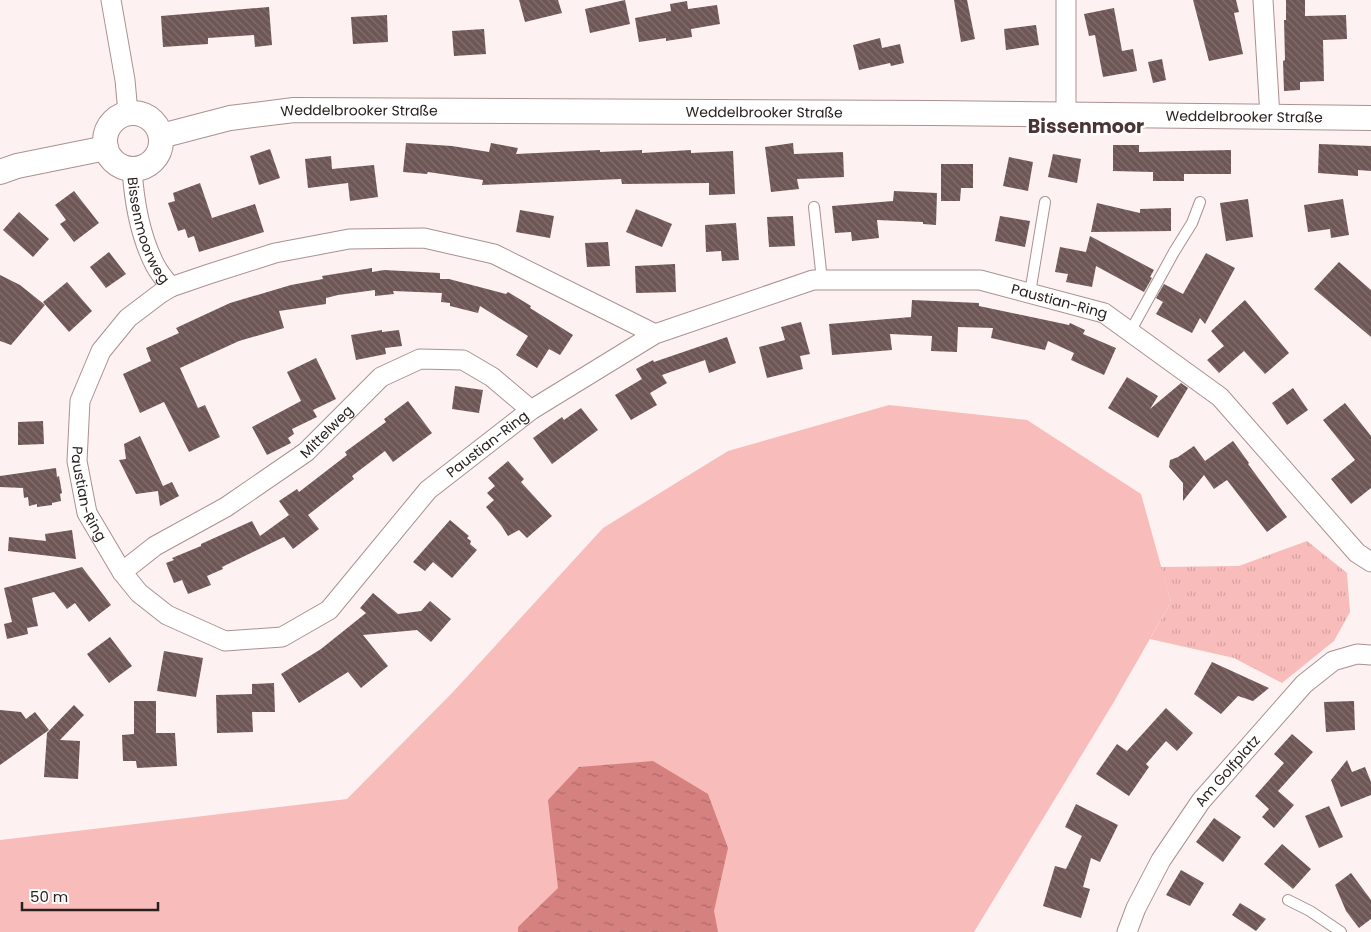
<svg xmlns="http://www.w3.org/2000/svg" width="1371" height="932" viewBox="0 0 1371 932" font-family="Poppins,sans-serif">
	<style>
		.grass { fill: #f8bcba }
		.park { fill: url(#park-tufts) }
		.water { fill: url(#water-ripples) }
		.building { fill: url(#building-back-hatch) }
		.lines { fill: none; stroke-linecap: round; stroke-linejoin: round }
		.service-casing { stroke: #aa9190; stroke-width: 12 }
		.minor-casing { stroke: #aa9190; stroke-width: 21 }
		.tertiary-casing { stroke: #aa9190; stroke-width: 26 }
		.service { stroke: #fff; stroke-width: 10 }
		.minor { stroke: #fff; stroke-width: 19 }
		.tertiary { stroke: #fff; stroke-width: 24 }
		.labels { text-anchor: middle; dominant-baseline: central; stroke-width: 5; stroke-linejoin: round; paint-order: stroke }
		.street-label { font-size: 14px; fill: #2a2020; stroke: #fff }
		.district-label { font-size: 19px; font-weight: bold; fill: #4a3434; stroke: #fff }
	</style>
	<defs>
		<pattern id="park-tufts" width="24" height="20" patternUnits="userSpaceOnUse" patternTransform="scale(1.25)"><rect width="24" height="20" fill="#f8bcba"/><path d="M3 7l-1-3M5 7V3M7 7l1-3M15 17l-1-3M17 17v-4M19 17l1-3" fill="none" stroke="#d5a1a0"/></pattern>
		<pattern id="water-ripples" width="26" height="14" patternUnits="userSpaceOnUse" patternTransform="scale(1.25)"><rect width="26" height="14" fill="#d58180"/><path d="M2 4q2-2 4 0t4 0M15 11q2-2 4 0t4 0" fill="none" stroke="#ad6968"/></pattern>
		<pattern id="building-back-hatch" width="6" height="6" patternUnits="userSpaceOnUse" patternTransform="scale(1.25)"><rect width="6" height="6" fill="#6d5655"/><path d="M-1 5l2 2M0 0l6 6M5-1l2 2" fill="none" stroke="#82706f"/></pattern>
	</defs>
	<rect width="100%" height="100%" fill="#fdf2f1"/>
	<path class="grass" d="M889 405 1027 420 1141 494 1171 602 1112 705 974 932H0V840L347 799 453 692 603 528 728 451Z"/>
	<path class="park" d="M1307 541 1347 573 1350 612 1334 641 1282 683 1234 658 1150 639 1171 602 1161 567 1239 566Z"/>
	<path class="water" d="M653 761 708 794 728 848 714 911 718 932H518V927L558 888 548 800 579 767Z"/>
	<g class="building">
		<path d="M519 0H558L562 13 525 22Z"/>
		<path d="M625 0 630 24 590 33 585 9Z"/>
		<path d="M954 0H967L975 39 961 42Z"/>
		<path d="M1193 0H1236L1239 12 1234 13 1243 54 1209 61Z"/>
		<path d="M1286 0H1305V16L1346 15 1347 39 1323 40 1324 81 1300 82V90L1284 91 1283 61 1285 60 1284 20H1286Z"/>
		<path d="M687 1 688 9 717 5 720 24 691 29 692 37 666 41V38L639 42 635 18 671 11 670 4Z"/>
		<path d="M269 7 272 45 255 47 254 35 208 38V44L163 47 161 16Z"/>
		<path d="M1114 8 1122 51 1133 49 1137 71 1103 77 1095 35 1089 36 1084 14Z"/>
		<path d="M387 15 388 42 353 44 351 17Z"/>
		<path d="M1036 25 1039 45 1006 50 1004 29Z"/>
		<path d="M484 29 486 54 454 56 452 31Z"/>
		<path d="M880 38 882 48 900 44 904 63 891 66 890 63 859 70 853 45Z"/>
		<path d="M1162 59 1166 80 1153 83 1148 62Z"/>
		<path d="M406 143 452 146 489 152 491 143 518 148 516 154 600 150V152L642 150V153L691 150V153L733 151 735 194 709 195V183L622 184 621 179 482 185 483 180 428 172 427 174 403 172Z"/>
		<path d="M793 143 794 154 843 152 844 177 797 179 799 189 771 192 765 147Z"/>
		<path d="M1319 144 1371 146V171L1358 170V176L1318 173Z"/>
		<path d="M1113 145H1139V152L1231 150V174H1184V181H1153V172L1113 171Z"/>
		<path d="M270 149 280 178 259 185 250 156Z"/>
		<path d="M1053 154 1081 159 1077 183 1048 177Z"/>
		<path d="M331 156 332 169 374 165 378 197 350 201 348 183 308 188 305 159Z"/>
		<path d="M1009 157 1033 162 1028 191 1003 186Z"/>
		<path d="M941 164H973V188H961L960 201H941Z"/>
		<path d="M200 183 212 218 255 204 264 232 199 252 194 236 188 238 185 229 178 231 168 203 175 201 173 193Z"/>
		<path d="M74 191 99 223 74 242 60 224 66 220 55 205Z"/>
		<path d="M894 191 937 193 936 225 923 224V222L877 220 879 238 852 241 851 232 835 233 832 206 893 201Z"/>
		<path d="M1248 199 1253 237 1226 241 1220 203Z"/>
		<path d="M1343 199 1349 235 1331 238 1330 229 1308 232 1304 205Z"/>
		<path d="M1097 203 1140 213V209L1171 208V231L1091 232Z"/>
		<path d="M636 209 672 224 662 247 626 232Z"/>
		<path d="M520 210 554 216 550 238 516 232Z"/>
		<path d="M19 212 49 239 33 257 3 230Z"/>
		<path d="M793 216 795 246 769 247 767 217Z"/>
		<path d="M1000 216 1030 221 1025 247 995 241Z"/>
		<path d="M736 223 739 260 722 261 721 251 706 252 705 225Z"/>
		<path d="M1090 236 1154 270 1150 277 1152 278 1144 292 1096 266 1092 287 1066 282 1068 274 1055 272 1060 247 1086 252Z"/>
		<path d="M608 242 610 266 587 267 585 243Z"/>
		<path d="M109 252 126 274 106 288 90 267Z"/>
		<path d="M1206 253 1235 268 1205 324 1200 318 1192 333 1156 314 1163 302 1156 298 1164 284 1183 294Z"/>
		<path d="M1339 262 1371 290V337L1314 289Z"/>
		<path d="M675 264 676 292 636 293 635 266Z"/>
		<path d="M372 268V272L384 270 440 273V279H449L506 294 508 292 531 306 530 308 573 335 560 355 549 349 537 368 516 355 528 336 480 306 478 313 450 306V303L441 302 442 293 393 291 394 294 375 296V290L338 295 326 298V304L279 311 284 328 239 341 180 368 198 408 205 405 220 437 189 452 164 402 140 413 123 374 151 361 146 348 179 333 176 328 230 303 291 285 323 279 322 276Z"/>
		<path d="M0 275 20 285 45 305 11 345 0 341Z"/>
		<path d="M67 282 92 311 69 332 43 302Z"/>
		<path d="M912 300 979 303V306L1069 325 1070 323 1085 330 1083 334 1116 348 1104 375 1071 360 1074 353 1048 341 1045 350 991 338 993 328 958 327 957 352 931 351 932 336 890 334 892 350 832 355 829 324 911 317Z"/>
		<path d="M1245 300 1289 353 1265 374 1244 351 1219 373 1207 360 1224 346 1211 331Z"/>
		<path d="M801 322 810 354 800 356 803 369 767 378 759 347 785 340 781 327Z"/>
		<path d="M382 330V332L399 330 402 346 385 348 386 354 356 360 351 335Z"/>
		<path d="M727 337 736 363 709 373 705 360 662 375 667 383 650 393 657 405 631 420 615 395 642 379 636 369 653 360 654 362Z"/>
		<path d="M316 358 336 399 313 410 317 417 292 429 294 434 288 438 291 443 267 455 252 427 301 401 287 372Z"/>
		<path d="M1127 377 1158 396 1150 409 1181 383 1188 388 1158 438 1108 408Z"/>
		<path d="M455 386 483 390 479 413 452 409Z"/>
		<path d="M1293 388 1308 410 1287 425 1272 403Z"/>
		<path d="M408 401 432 433 393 462 385 451 352 476 354 479 308 515 319 529 293 549 284 537 222 567 223 569 207 576 211 585 188 594 182 580 174 583 166 563 174 560 172 558 201 546V544L252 521 260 536 289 515 279 501 297 489 299 492 347 455 345 452 386 422 384 419Z"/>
		<path d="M1345 403 1371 436V488L1351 504 1331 479 1355 460 1323 420Z"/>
		<path d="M581 408 598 430 552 464 533 438 562 417 564 420Z"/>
		<path d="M43 421 44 444 18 445V422Z"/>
		<path d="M140 436 163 486 172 482 179 496 160 506 158 491 136 494 119 460 126 459 124 444Z"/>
		<path d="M1233 441 1249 463 1248 464 1287 517 1267 532 1227 480 1214 489 1204 475 1183 501V483L1169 467 1170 460 1178 457 1194 446 1205 461Z"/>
		<path d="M508 461 524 479 521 482 552 516 527 538 519 530 508 536 501 525 486 507 494 500 487 493 495 486 488 478Z"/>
		<path d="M56 468 57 477 59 476 62 493 60 494 61 501 52 503V505L37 507V504L29 506 28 497 24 498 23 488 0 487V476Z"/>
		<path d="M450 520 469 536 467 538 471 541 470 544 477 550 452 578 433 562 425 571 413 562Z"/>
		<path d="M72 530 76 559 8 551 9 537 46 541 45 534Z"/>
		<path d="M82 567 111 605 89 622 75 603 67 609 54 592 32 598 38 626 27 628 28 634 7 639 4 624 12 622 4 588Z"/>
		<path d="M373 593 398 614 421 611 430 601 451 619 431 642 417 630 363 635 388 666 361 688 348 672 299 703 281 674 321 649 366 613 360 608Z"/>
		<path d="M110 637 132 666 109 683 87 654Z"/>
		<path d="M164 651 203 658 196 697 157 691Z"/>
		<path d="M1212 662 1269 688 1253 701 1238 696 1221 714 1194 694Z"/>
		<path d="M274 683 275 712H252L253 732 217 733 216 695 252 694V684Z"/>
		<path d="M134 701H156V733H175L177 766 137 768 136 761H123L122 735 134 734Z"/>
		<path d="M1354 701 1355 730 1326 732 1324 702Z"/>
		<path d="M74 705 84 715 60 740 80 741 78 779 44 777 47 733Z"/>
		<path d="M1166 708 1193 733 1177 751 1166 741 1146 764 1149 767 1129 796 1096 774 1117 744 1127 751Z"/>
		<path d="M0 710 21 712 26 719 35 712 49 730 0 765Z"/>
		<path d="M1292 734 1313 752 1278 791 1294 805 1274 828 1262 817 1269 809 1255 796 1284 763 1274 754Z"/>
		<path d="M1347 760 1352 772 1365 767 1371 782V795L1341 807 1331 780Z"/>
		<path d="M1076 804 1118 825 1100 862 1091 858 1083 887 1090 889 1081 918 1043 906 1055 866 1066 869 1082 836 1065 827Z"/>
		<path d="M1329 806 1343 837 1319 848 1305 816Z"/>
		<path d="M1214 818 1241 837 1223 862 1196 842Z"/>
		<path d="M1282 844 1311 869 1293 889 1264 864Z"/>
		<path d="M1181 870 1204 883 1190 906 1166 895Z"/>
		<path d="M1351 873 1371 900V919L1359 928 1346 911 1335 885Z"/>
		<path d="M1240 903 1266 919 1256 931 1232 915Z"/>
	</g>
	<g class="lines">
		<g class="service-casing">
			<g id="service">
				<path d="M814 207 822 280"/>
				<path d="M1030 293 1045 202"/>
				<path d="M1130 332 1174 252 1192 223 1200 202"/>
				<path d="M1288 900 1310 911 1341 932"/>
			</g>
		</g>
		<g class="minor-casing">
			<g id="minor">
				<path d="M111 0 125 80 128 113"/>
				<path d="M1263 0 1270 117"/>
				<path d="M1066 116V0"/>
				<path id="s1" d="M132 169C134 200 140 236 155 265 159 273 165 280 171 287"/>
				<path id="s2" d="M655 334 494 254 424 238 349 239 275 253 209 274 171 287 161 293 128 318 101 351 80 401 77 461 87 513 122 572 139 593 167 615 225 641 282 637 329 610 428 490 531 410 655 334 813 280H980L1104 313 1220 397 1357 553 1371 562"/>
				<path id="s3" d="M122 572 155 546 226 507 306 452 381 377 420 359 463 360 492 377 531 410"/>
				<path id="s4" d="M1127 932 1136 908 1161 860 1201 801 1304 684 1333 661 1357 654 1371 655"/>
			</g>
		</g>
		<g class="tertiary-casing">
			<g id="tertiary">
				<circle cx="133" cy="141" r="28"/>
				<path id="s5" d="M161 136 230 118 294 110 934 113 1371 118"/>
				<path d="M0 172 17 166 106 148"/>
			</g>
		</g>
		<use href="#service" class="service"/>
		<use href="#minor" class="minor"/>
		<use href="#tertiary" class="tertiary"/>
	</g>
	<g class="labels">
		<g class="street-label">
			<text stroke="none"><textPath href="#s5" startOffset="201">Weddelbrooker Straße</textPath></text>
			<text stroke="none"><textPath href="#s5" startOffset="606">Weddelbrooker Straße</textPath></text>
			<text stroke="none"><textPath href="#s5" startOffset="1086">Weddelbrooker Straße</textPath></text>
			<text stroke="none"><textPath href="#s1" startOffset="64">Bissenmoorweg</textPath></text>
			<text stroke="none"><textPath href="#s2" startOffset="1928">Paustian-Ring</textPath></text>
			<text stroke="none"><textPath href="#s3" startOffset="249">Mittelweg</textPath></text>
			<text stroke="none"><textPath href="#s2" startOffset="1311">Paustian-Ring</textPath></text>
			<text stroke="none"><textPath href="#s2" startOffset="756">Paustian-Ring</textPath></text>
			<text stroke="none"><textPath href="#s4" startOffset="191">Am Golfplatz</textPath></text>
		</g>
		<g class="district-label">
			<text x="1086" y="126">Bissenmoor</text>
		</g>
	</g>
	<path d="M22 902v8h136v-8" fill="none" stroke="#2a2020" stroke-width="2.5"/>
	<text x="30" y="902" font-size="15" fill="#2a2020" stroke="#ffffff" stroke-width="4" paint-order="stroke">50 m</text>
</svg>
